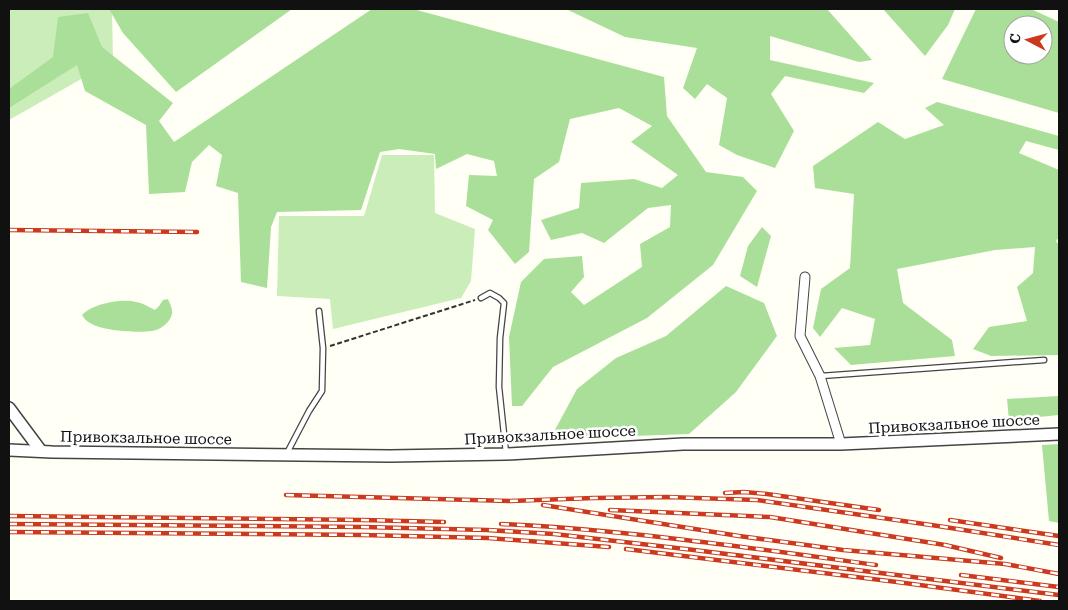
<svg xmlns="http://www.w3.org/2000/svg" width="1068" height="610" viewBox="0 0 1068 610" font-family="'Roboto Serif',serif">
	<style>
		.green { fill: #cbedba }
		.forest { fill: #aadf99; fill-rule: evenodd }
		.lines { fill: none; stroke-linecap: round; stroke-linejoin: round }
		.service-casing { stroke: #444; stroke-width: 7 }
		.minor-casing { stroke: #444; stroke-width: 11 }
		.tertiary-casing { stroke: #444; stroke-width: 14 }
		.path { stroke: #333; stroke-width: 2; stroke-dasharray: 5 2.5; stroke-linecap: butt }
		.service { stroke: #fff; stroke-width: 4.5 }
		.minor { stroke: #fff; stroke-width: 9 }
		.tertiary { stroke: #fff; stroke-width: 11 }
		.rail-casing { stroke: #cc391e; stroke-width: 4.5 }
		.rail { stroke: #fff; stroke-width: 2.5; stroke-dasharray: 8; stroke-linecap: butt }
		.labels { text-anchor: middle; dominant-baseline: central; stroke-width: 5; stroke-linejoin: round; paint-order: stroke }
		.street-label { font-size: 15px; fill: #111; stroke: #fff }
	</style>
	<rect width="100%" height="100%" fill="#fffff5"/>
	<g class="green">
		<path d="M9 9H112L113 61 9 120Z"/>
		<path d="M382 155H434L435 213 475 229 471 281 461 298 333 329 330 299 277 296 279 216H364Z"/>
	</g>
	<g class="forest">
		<path d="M109 9H292L176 92 123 33Z"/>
		<path d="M372 9H413L664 77 667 116 706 172 743 177 757 191 713 265 647 318 553 367 522 406H512L509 337 521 282 544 259 582 256 584 277 571 292 584 305 642 267 640 244 670 227 671 205 648 208 604 243 582 233 551 240 541 220 579 208 581 183 634 179 662 188 678 175 631 142 652 126 619 108 570 119 559 162 534 179 529 252 515 264 488 230 493 220 466 206 469 175 497 176 494 161 467 154 436 169 435 154 399 149 380 152 361 210 277 212 271 227 267 288 241 282 238 193 216 186 222 155 209 145 192 162 185 192 149 194 146 125 85 91 77 65 9 108V89L53 57 58 17 88 13 102 47 173 103 159 121 174 142Z"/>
		<path d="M566 9H827L872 60 859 62 770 36V60L874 83 864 93 785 76 771 94 794 131 775 168 737 155 719 145 727 98 707 84 695 99 683 88 697 48 625 37Z"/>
		<path d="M883 9H955L948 25 925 56Z"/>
		<path d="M976 9H1031L1059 22V113L942 79ZM1013 25H1043V55H1013Z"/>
		<path d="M937 102 1059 136V150L1026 141 1019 153 1059 170V237L1056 241 1059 245V355L991 356 973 349 989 327 1027 321 1017 287 1033 273 1035 247 995 250 897 269 903 303 952 340 955 356 851 365 834 348 870 345 875 319 842 308 820 337 813 328 821 289 850 268 854 194 815 188 813 166 878 122 905 139 944 125 925 108Z"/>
		<path d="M762 227 771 236 757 287 740 276 748 246Z"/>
		<path d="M726 286 764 303 777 336 736 392 689 434 550 439 577 389 616 358 666 336Z"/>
		<path d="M168 299C170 304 173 309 172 314 170 323 160 330 152 331 138 333 102 331 90 323 86 321 84 318 82 315 92 304 122 298 136 302 143 303 149 307 155 310L159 306 163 300Z"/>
		<path d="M1059 396V415L1009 420 1007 399Z"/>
		<path d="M1059 444V523L1049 521 1042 445Z"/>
	</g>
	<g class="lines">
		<g class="service-casing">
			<g id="service">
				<path d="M481 298 490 293 499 298 504 303 500 338 499 387 506 453"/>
				<path d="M821 376 1044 360"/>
				<path d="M287 453 309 411 322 391 323 348 319 311"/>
			</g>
		</g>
		<g class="minor-casing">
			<path id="minor" d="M805 277 800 336 820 376 841 444"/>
		</g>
		<g class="tertiary-casing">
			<g id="tertiary">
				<path d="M9 408 41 451"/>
				<path d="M9 450 52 452 390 456 506 454 683 444H841L1059 434"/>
			</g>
		</g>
		<path class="path" d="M330 346 475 300"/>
		<use href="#service" class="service"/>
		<use href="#minor" class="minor"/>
		<use href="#tertiary" class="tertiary"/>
		<g class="rail-casing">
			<g id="rail">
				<path d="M9 230 197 232"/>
				<path d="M725 493 744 492 767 494 879 510"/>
				<path d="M286 495 510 501 594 498 667 497 757 500 938 526 1059 545"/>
				<path d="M543 505 739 536 843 550 1005 564 1059 574"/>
				<path d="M610 510 770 517 945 545 1001 558"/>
				<path d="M9 516 363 520 444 522"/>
				<path d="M950 520 1059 536"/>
				<path d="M9 524 363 527 487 530 554 534 694 550 1059 595"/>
				<path d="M501 524C627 530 752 548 876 565"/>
				<path d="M9 532 363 535 488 538 609 547"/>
				<path d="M626 549 897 582 1040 601"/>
				<path d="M961 575 1059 587"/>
			</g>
		</g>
		<use href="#rail" class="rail"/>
	</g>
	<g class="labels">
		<g class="street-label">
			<text transform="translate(954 424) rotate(-3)">Привокзальное шоссе</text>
			<text transform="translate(550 435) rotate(-3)">Привокзальное шоссе</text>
			<text transform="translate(146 438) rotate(1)">Привокзальное шоссе</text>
		</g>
	</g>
	<rect width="1068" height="610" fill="none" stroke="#111111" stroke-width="20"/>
	<g transform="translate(1028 40) rotate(276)"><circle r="24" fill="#ffffff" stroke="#a0a0a0"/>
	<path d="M0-4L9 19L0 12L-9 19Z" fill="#cc391e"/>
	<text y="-8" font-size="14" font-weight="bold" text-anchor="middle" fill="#111111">С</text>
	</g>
</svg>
